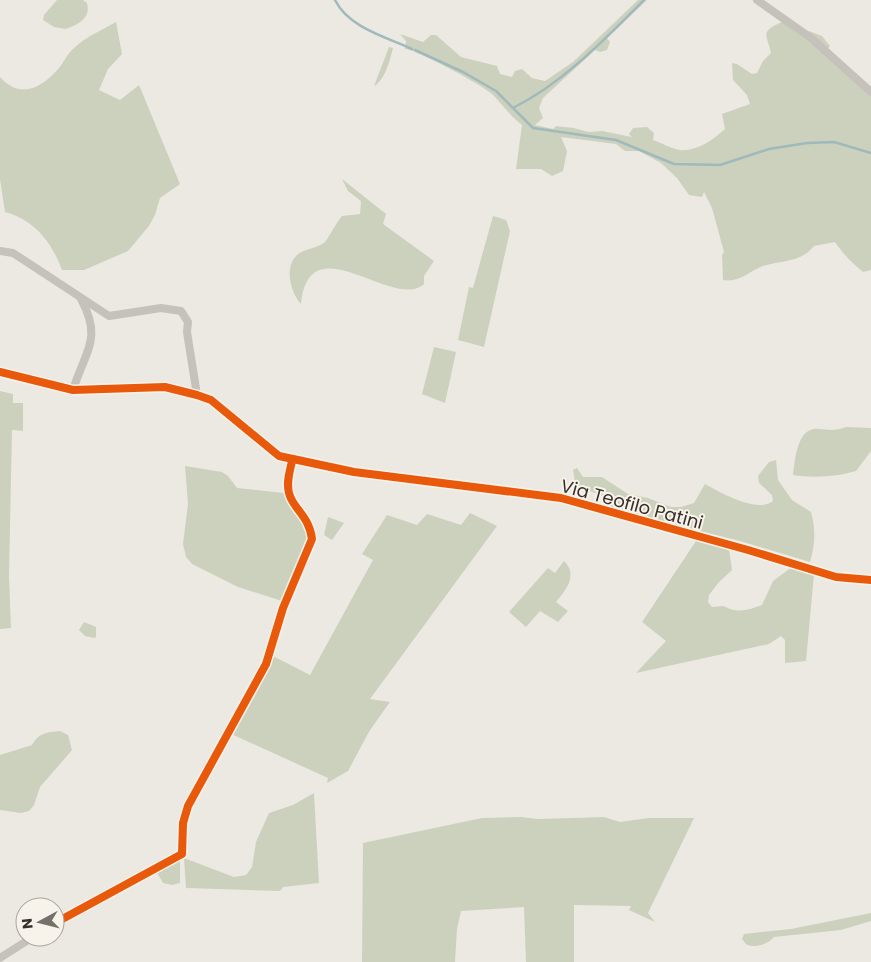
<svg xmlns="http://www.w3.org/2000/svg" width="871" height="962" viewBox="0 0 871 962" font-family="Poppins,sans-serif">
	<style>
		.green { fill: #ccd1bd }
		.lines { fill: none; stroke-linecap: round; stroke-linejoin: round }
		.stream { stroke: #a0b9bc; stroke-width: 2.5 }
		.minor { stroke: #c5c1bb; stroke-width: 8 }
		.cycleway-casing { stroke: #f8f3ea; stroke-width: 11 }
		.cycleway { stroke: #e8590c; stroke-width: 8 }
		.labels { text-anchor: middle; dominant-baseline: central; stroke-width: 4; stroke-linejoin: round; paint-order: stroke }
		.street-label { font-size: 18px; fill: #362f2a; stroke: #f8f3ea }
	</style>
	<rect width="100%" height="100%" fill="#ece9e2"/>
	<g class="green">
		<path d="M57 0H83L87 3C91 18 79 24 66 29L54 27 43 20 44 15Z"/>
		<path d="M638 0H647L607 38 610 42 607 50 600 52 595 50 543 98 539 108 543 118 535 125 553 129 556 126 574 128 588 132 602 131 632 137 629 134 633 128 647 127 654 133 653 140C662 143 670 148 679 150 696 152 713 140 725 129L722 114 750 104 747 95 733 80 732 63 737 64 752 74 757 73 763 61 771 53C767 34 759 32 782 22L803 37 809 31 822 36 830 46 824 54 871 95V270L863 272C853 264 842 253 835 242L814 246C800 263 782 260 763 266 749 271 740 283 723 280L722 255 724 252 712 208 704 192 702 197 689 195 677 178 661 163 639 151H625L616 144 561 137 567 151 563 171 552 176 541 169H516L522 125C510 116 503 105 493 95 485 86 413 48 405 49L406 41 400 34 423 42 431 35H436L461 57 497 66 500 74 512 77 515 71 522 69 532 78 545 81 573 62Z"/>
		<path d="M116 22 122 54 108 69 99 90 120 100 139 85 180 184 160 198 155 215 149 226 128 251 84 270H62C52 243 35 220 5 212L0 179V77C20 100 42 88 59 68 64 62 67 54 73 49 85 37 102 30 116 22Z"/>
		<path d="M389 47 393 48C390 60 385 80 374 86Z"/>
		<path d="M342 179 386 214 383 224 434 261 424 276V284C394 312 309 222 301 304 291 293 284 269 296 256 303 248 317 249 325 242 328 239 336 223 342 216L360 214 361 201 348 191Z"/>
		<path d="M493 216 506 220 510 231 484 347 458 340 469 287 473 288Z"/>
		<path d="M434 347 456 352 445 403 422 394Z"/>
		<path d="M0 391 13 394V403H23V431L12 430 9 576 11 628 0 629Z"/>
		<path d="M846 427 871 428V451L856 471C837 477 812 478 793 475 795 460 797 426 819 429 830 430 835 431 846 427Z"/>
		<path d="M776 460 778 480 792 500 811 512C816 530 815 545 810 562L740 541 607 508 609 502 606 498 577 485 575 482 573 470 577 468 583 477H602L628 494 648 498 671 507H681L694 503 705 484C720 492 757 514 773 501L772 495 759 483 758 476 769 462Z"/>
		<path d="M185 466 222 472 228 476 237 488 284 493 289 496 310 536 282 601 238 587 192 564 186 557 183 544 188 504Z"/>
		<path d="M470 513 497 526 370 699 390 702 370 730 348 771 327 783 328 778 229 733 271 655 310 675 373 560 362 554 387 515 417 525 427 514 461 525Z"/>
		<path d="M328 517 344 523 332 540 324 535Z"/>
		<path d="M696 541 729 549 732 570 719 582 709 595 708 602 712 607 724 606C736 614 749 610 762 605L773 581 792 567 814 574 806 661 785 663V640L781 636 769 644 636 673 666 641 642 622Z"/>
		<path d="M564 561C578 575 567 589 556 602L568 611 558 622 540 611 526 627 509 612 548 568 555 573Z"/>
		<path d="M84 622 96 627V637L94 638 85 636 79 630Z"/>
		<path d="M60 731 68 735 72 750 40 787 34 805 29 811 21 813 0 810V755L32 745C38 733 47 732 60 731Z"/>
		<path d="M314 793 319 883 283 887 280 891 186 888 184 858 234 877 246 875 252 867 256 842 269 813 293 805Z"/>
		<path d="M521 817 538 819 604 817 620 822 649 818H694L648 913 655 922 629 910 631 906 574 905V962H526L524 907 461 911 457 929 455 962H362L363 843 482 818Z"/>
		<path d="M180 857V883L172 885 163 883 155 869Z"/>
		<path d="M871 913V921L841 930 774 937C769 944 753 949 746 944L742 939 744 934 791 929Z"/>
	</g>
	<g class="lines">
		<g class="stream">
			<path d="M335 0C349 28 386 37 412 49"/>
			<path d="M415 50 463 72 496 91 533 128 616 140 674 164 720 165 769 149 807 143 834 142 871 153"/>
			<path d="M513 108C563 83 605 39 644 0"/>
		</g>
		<g class="minor">
			<path d="M757 0 811 38 871 92"/>
			<path d="M0 251 13 253 109 316 161 308 181 311 188 322 187 332 197 395"/>
			<path d="M0 372 73 390 165 387 197 395 211 400 279 456 354 472 561 498 748 550 836 577 871 580"/>
			<path d="M73 390C85 351 103 339 81 299"/>
			<path d="M55 923 182 854 183 823 188 806 266 664 283 608 312 539C309 515 292 508 289 493 286 482 290 471 292 461"/>
			<path d="M0 958 33 937"/>
		</g>
		<g class="cycleway-casing">
			<g id="cycleway">
				<path d="M0 372 73 390 165 387 197 395 211 400 279 456 354 472 561 498 748 550 836 577 871 580"/>
				<path d="M55 923 182 854 183 823 188 806 266 664 283 608 312 539C309 515 292 508 289 493 286 482 290 471 292 461"/>
			</g>
		</g>
		<use href="#cycleway" class="cycleway"/>
	</g>
	<g class="labels">
		<g class="street-label">
			<text transform="translate(632 504) rotate(15)">Via Teofilo Patini</text>
		</g>
	</g>
	<g transform="translate(40 922) rotate(263)"><circle r="24" fill="#f8f3ea" stroke="#aaa59d"/>
	<path d="M0-4L9 19L0 12L-9 19Z" fill="#76706a"/>
	<text y="-8" font-size="14" font-weight="bold" text-anchor="middle" fill="#362f2a">N</text>
	</g>
</svg>
